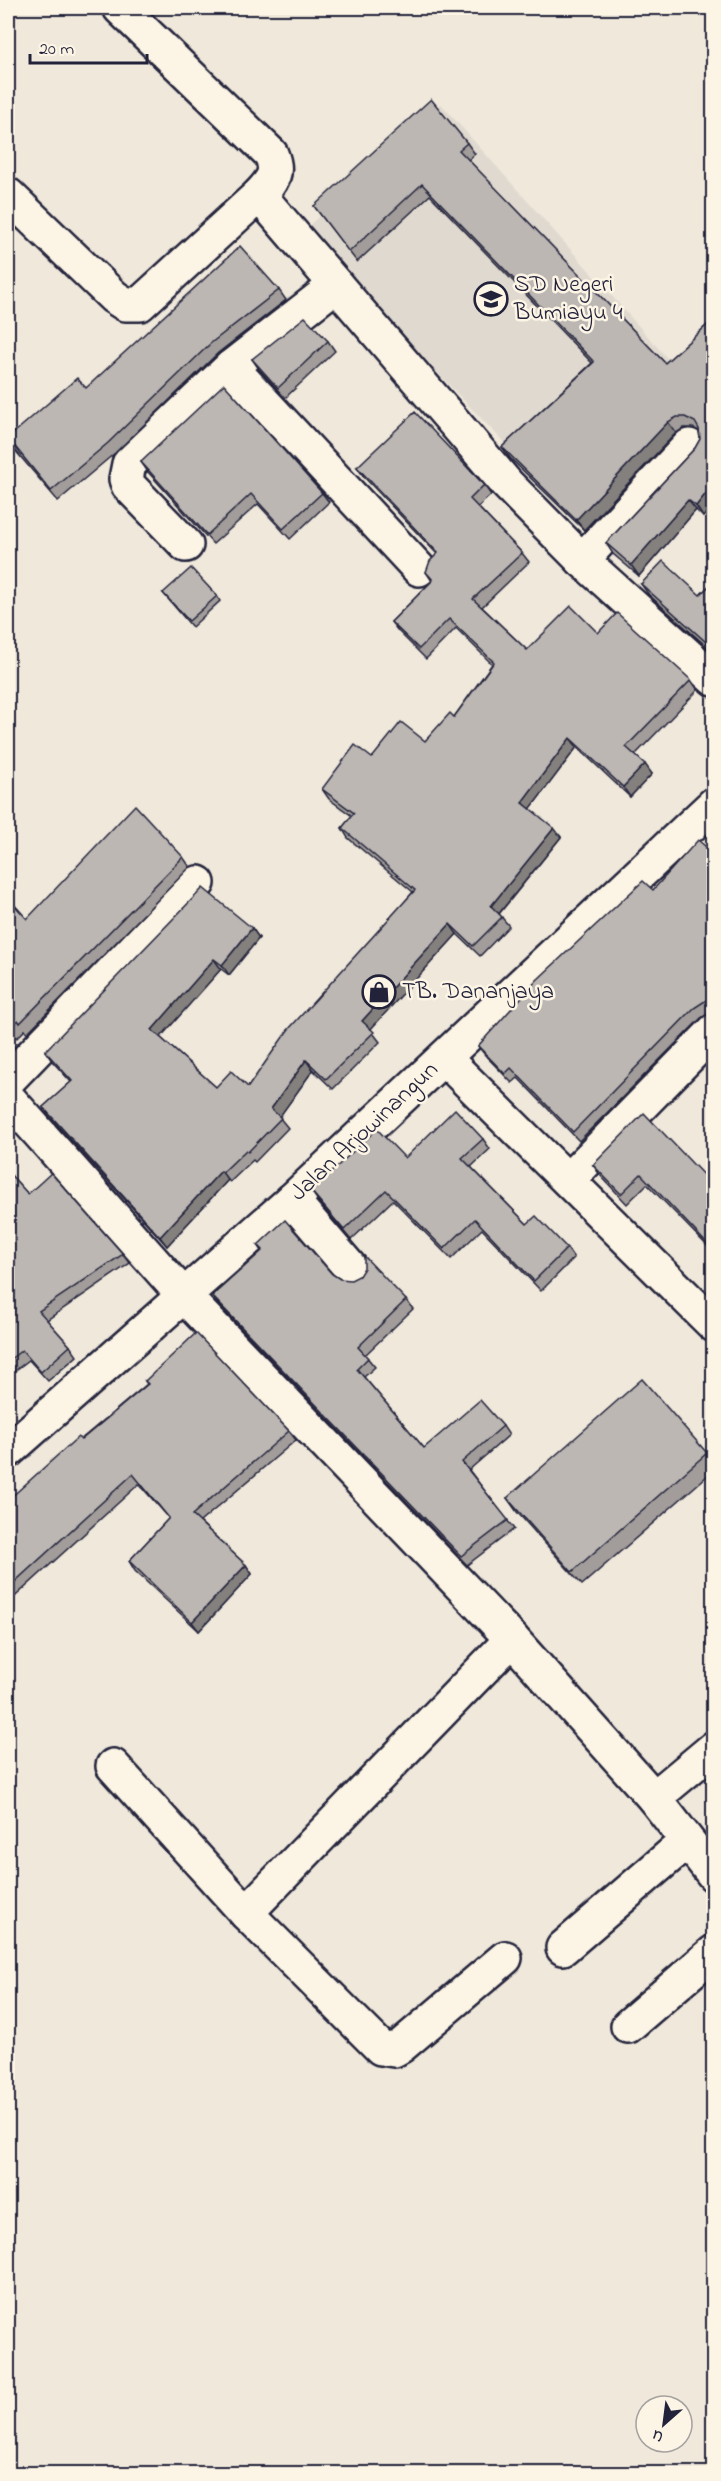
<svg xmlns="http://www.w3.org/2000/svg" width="721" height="2481" viewBox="0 0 721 2481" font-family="'Indie Flower',sans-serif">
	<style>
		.built { fill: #e0d9cf }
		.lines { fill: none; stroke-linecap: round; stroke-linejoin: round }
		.minor-casing { stroke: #22223b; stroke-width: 38 }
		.major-casing { stroke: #22223b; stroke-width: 38 }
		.minor { stroke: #fcf5e5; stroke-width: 33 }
		.major { stroke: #fcf5e5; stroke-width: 33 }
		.wall { fill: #a29d9a; stroke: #22223b; stroke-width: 1.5 }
		.shaded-wall { fill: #84807d; stroke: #22223b; stroke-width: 1.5 }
		.building { fill: #bcb7b3; stroke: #22223b; stroke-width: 1.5 }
		.labels { text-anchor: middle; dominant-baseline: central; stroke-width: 5; stroke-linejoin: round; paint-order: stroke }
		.poi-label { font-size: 24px; fill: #22223b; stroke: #fcf5e5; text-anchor: start }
		.street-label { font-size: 24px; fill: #22223b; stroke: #fcf5e5 }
	</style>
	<rect width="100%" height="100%" fill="#efe8db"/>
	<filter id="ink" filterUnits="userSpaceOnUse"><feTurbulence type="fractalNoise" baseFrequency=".0167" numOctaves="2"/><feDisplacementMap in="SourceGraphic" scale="12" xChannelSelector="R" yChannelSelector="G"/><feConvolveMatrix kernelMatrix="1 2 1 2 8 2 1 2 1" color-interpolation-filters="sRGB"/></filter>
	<g filter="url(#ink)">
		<path class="built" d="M441 104 675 367 550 490 302 232Z"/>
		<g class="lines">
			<g class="minor-casing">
				<g id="minor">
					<path d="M8 195 114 297 125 304H140L259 195C273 180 279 173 271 154L120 8"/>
					<path d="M259 195 507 484 582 560 714 679"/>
					<path d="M231 367 419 569"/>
					<path d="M186 545 128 485 126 479 129 464 231 367 336 285"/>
					<path d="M582 560 689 446"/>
					<path d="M444 1058 714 1325"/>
					<path d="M8 1080 198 883"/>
					<path d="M8 1098 183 1295 512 1639 654 1798 714 1875"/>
					<path d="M568 1180 714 1031"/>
					<path d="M292 1200 353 1271"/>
					<path d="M113 1766 246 1913 381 2048 394 2050 401 2046 505 1958"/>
					<path d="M654 1798 714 1748"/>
					<path d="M246 1913 512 1639"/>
					<path d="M563 1948 686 1842"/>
					<path d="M628 2026 714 1952"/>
				</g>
			</g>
			<g class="major-casing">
				<path id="major" d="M8 1451 292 1200 714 804"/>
			</g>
			<use href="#minor" class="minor"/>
			<use href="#major" class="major"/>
		</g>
		<g class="wall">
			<path d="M467 143 475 154 468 160 665 363 714 319V504L703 517 696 510 639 576 613 554 606 543 695 448 700 439 699 431 693 428H684L676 433 584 530 510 458 502 447 592 363 430 195 357 262 314 206Z"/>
			<path d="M279 290 286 300 218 353 115 453 58 501 14 449 8 439 86 388Z"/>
			<path d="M328 341 335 351 285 398 259 369 252 359Z"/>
			<path d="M141 462 322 493 329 502 290 539 258 504 213 544 148 472Z"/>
			<path d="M357 467 484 485 491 495 478 507 522 553 529 562 482 607 527 650 598 633 691 680 698 690 635 755 652 774 630 797 577 747 530 809 561 837 499 914 509 926 480 956 457 934 370 1029 380 1042 333 1089 313 1070 279 1117 288 1128 255 1162 253 1160 230 1182 228 1180 167 1246 50 1117 43 1107 71 1082 52 1061 45 1051 252 928 259 938 229 975 221 969 160 1037 216 1087H248L413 892 348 838 342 828 352 816 329 799 322 789 372 758 425 741 454 717 492 664 456 628 426 659 398 631 391 622 432 581 426 572 437 554 364 477Z"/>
			<path d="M714 581V653L649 595 641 584 700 595Z"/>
			<path d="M163 593 217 596 220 601 192 627Z"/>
			<path d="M714 849V1010L701 1018 579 1141 518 1078 512 1083 485 1055 478 1046 653 890 711 851Z"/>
			<path d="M183 857 190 867 27 1033 25 1030 17 1038 8 1029V898L27 919Z"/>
			<path d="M483 1139 490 1149 471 1167 527 1224 567 1248 574 1258 541 1291 482 1229 451 1259 393 1200 351 1240 318 1201 311 1191 405 1158Z"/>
			<path d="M593 1165 714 1186V1253L647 1184 627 1204 600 1175Z"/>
			<path d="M8 1172 28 1194 123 1254 130 1263 47 1320 70 1346 77 1356 48 1381 29 1360 8 1376Z"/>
			<path d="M258 1245 332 1274 340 1279 406 1300 413 1309 365 1355 375 1367 364 1377 424 1448 503 1426 509 1435 469 1470 514 1529 467 1565 219 1305 212 1296 262 1251Z"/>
			<path d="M145 1381 289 1431 296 1440 200 1522 246 1565 252 1574 199 1631 135 1571 129 1561 169 1518 139 1484 8 1603V1500L147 1384Z"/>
			<path d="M707 1453 714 1462V1470L582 1585 517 1512 507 1498Z"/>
		</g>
		<g class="shaded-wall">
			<path d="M668 422 676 433 584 530 576 520Z"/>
			<path d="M707 492 714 501V504L703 517 696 506Z"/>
			<path d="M688 500 696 510 639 576 631 565Z"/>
			<path d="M570 738 577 747 528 812 522 802Z"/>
			<path d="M645 764 652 774 630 797 623 787Z"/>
			<path d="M554 828 561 837 497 916 491 906Z"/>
			<path d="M450 924 457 934 369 1031 362 1021Z"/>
			<path d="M252 928 259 938 229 975 222 965Z"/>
			<path d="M214 959 221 969 159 1039 152 1030Z"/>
			<path d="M714 997V1006L710 1001Z"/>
			<path d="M306 1060 313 1070 278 1119 271 1109Z"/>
			<path d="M221 1171 228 1180 167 1246 160 1237Z"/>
			<path d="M246 1565 252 1574 199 1631 192 1622Z"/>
		</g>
		<g class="building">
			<path d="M431 99 467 143 459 150 665 363 714 319V498L707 492 696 506 688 500 631 565 606 543 695 448 700 439 699 429 695 422 685 417H677L668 422 576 520 502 447 594 362 422 184 349 252 314 206Z"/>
			<path d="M240 246 279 290 211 343 108 443 51 491 8 438 77 378 86 388Z"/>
			<path d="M305 317 328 341 278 388 252 359Z"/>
			<path d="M224 384 322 493 283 529 251 494 207 535 141 462Z"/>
			<path d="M415 412 484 485 470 499 522 553 473 599 527 650 571 606 598 633 617 613 691 680 626 747 645 764 623 787 570 738 522 802 554 828 491 906 502 917 473 946 450 924 362 1021 374 1032 326 1079 306 1060 271 1109 281 1118 248 1152 246 1150 223 1172 221 1171 160 1237 43 1107 72 1081 45 1051 203 888 252 928 222 965 214 959 152 1030 216 1087 231 1071 248 1087 288 1030 415 890 342 828 354 813 322 789 355 745 372 758 401 722 425 741 450 713 454 717 494 662 449 619 419 649 391 622 433 580 426 572 430 561 438 553 357 467Z"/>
			<path d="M663 561 700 595 714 581V649L641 584Z"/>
			<path d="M191 568 217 596 189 621 163 593Z"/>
			<path d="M135 805 183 857 20 1023 18 1020 10 1028 8 1026V898L27 919Z"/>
			<path d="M698 840 711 851 714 849V997L710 1001 708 999 694 1008 573 1132 511 1068 505 1074 478 1046 537 980 643 881 653 890Z"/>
			<path d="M455 1109 483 1139 462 1158 527 1224 536 1216 567 1248 534 1281 475 1219 444 1249 386 1190 344 1230 311 1191 377 1129 405 1158Z"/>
			<path d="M644 1113 714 1186 713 1250 641 1174 621 1194 593 1165Z"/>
			<path d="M8 1172 28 1194 51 1173 123 1254 39 1311 70 1346 41 1372 22 1350 8 1361Z"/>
			<path d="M285 1220 332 1274 340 1279 351 1280 359 1276 364 1268V1256L406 1300 358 1347 368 1358 357 1369 424 1448 480 1400 503 1426 462 1462 508 1520 461 1556 212 1296 263 1250 258 1245Z"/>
			<path d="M196 1333 289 1431 192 1515 246 1565 192 1622 129 1561 169 1518 133 1474 8 1588V1500L78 1437 81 1440 148 1384 145 1381Z"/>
			<path d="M642 1379 707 1453 572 1572 507 1498Z"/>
		</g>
	</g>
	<defs>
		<g id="school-ring" transform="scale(1.725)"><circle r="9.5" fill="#fcf5e5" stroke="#22223b" stroke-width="1.5"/><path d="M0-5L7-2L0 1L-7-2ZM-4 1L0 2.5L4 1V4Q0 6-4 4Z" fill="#22223b"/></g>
		<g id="shop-ring" transform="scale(1.725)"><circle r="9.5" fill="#fcf5e5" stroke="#22223b" stroke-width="1.5"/><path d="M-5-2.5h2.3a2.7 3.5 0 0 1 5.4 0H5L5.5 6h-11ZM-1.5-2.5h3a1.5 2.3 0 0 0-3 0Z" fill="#22223b"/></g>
	</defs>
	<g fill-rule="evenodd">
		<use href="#school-ring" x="491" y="299"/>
		<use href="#shop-ring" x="379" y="992"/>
	</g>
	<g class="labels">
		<g class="poi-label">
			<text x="514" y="285">SD Negeri<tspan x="514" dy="28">Bumiayu 4</tspan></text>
			<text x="402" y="992">TB. Dananjaya</text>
		</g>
		<g class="street-label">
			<text transform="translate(365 1132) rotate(-43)">Jalan Arjowinangun</text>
		</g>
	</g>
	<rect width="721" height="2481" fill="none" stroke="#fcf5e5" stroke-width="30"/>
	<rect x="15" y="15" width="691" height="2451" fill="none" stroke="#22223b" stroke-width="2" filter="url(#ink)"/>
	<g transform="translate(664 2424) rotate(208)"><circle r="28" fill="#fcf5e5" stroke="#a5a1a1" stroke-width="1.5"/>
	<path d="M0-4.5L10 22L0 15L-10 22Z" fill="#22223b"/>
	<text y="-9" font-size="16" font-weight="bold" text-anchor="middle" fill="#22223b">U</text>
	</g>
	<path d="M30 54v9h117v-9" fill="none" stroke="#22223b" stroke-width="3"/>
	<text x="39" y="54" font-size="18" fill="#22223b" stroke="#fcf5e5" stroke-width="4.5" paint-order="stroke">20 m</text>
</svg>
